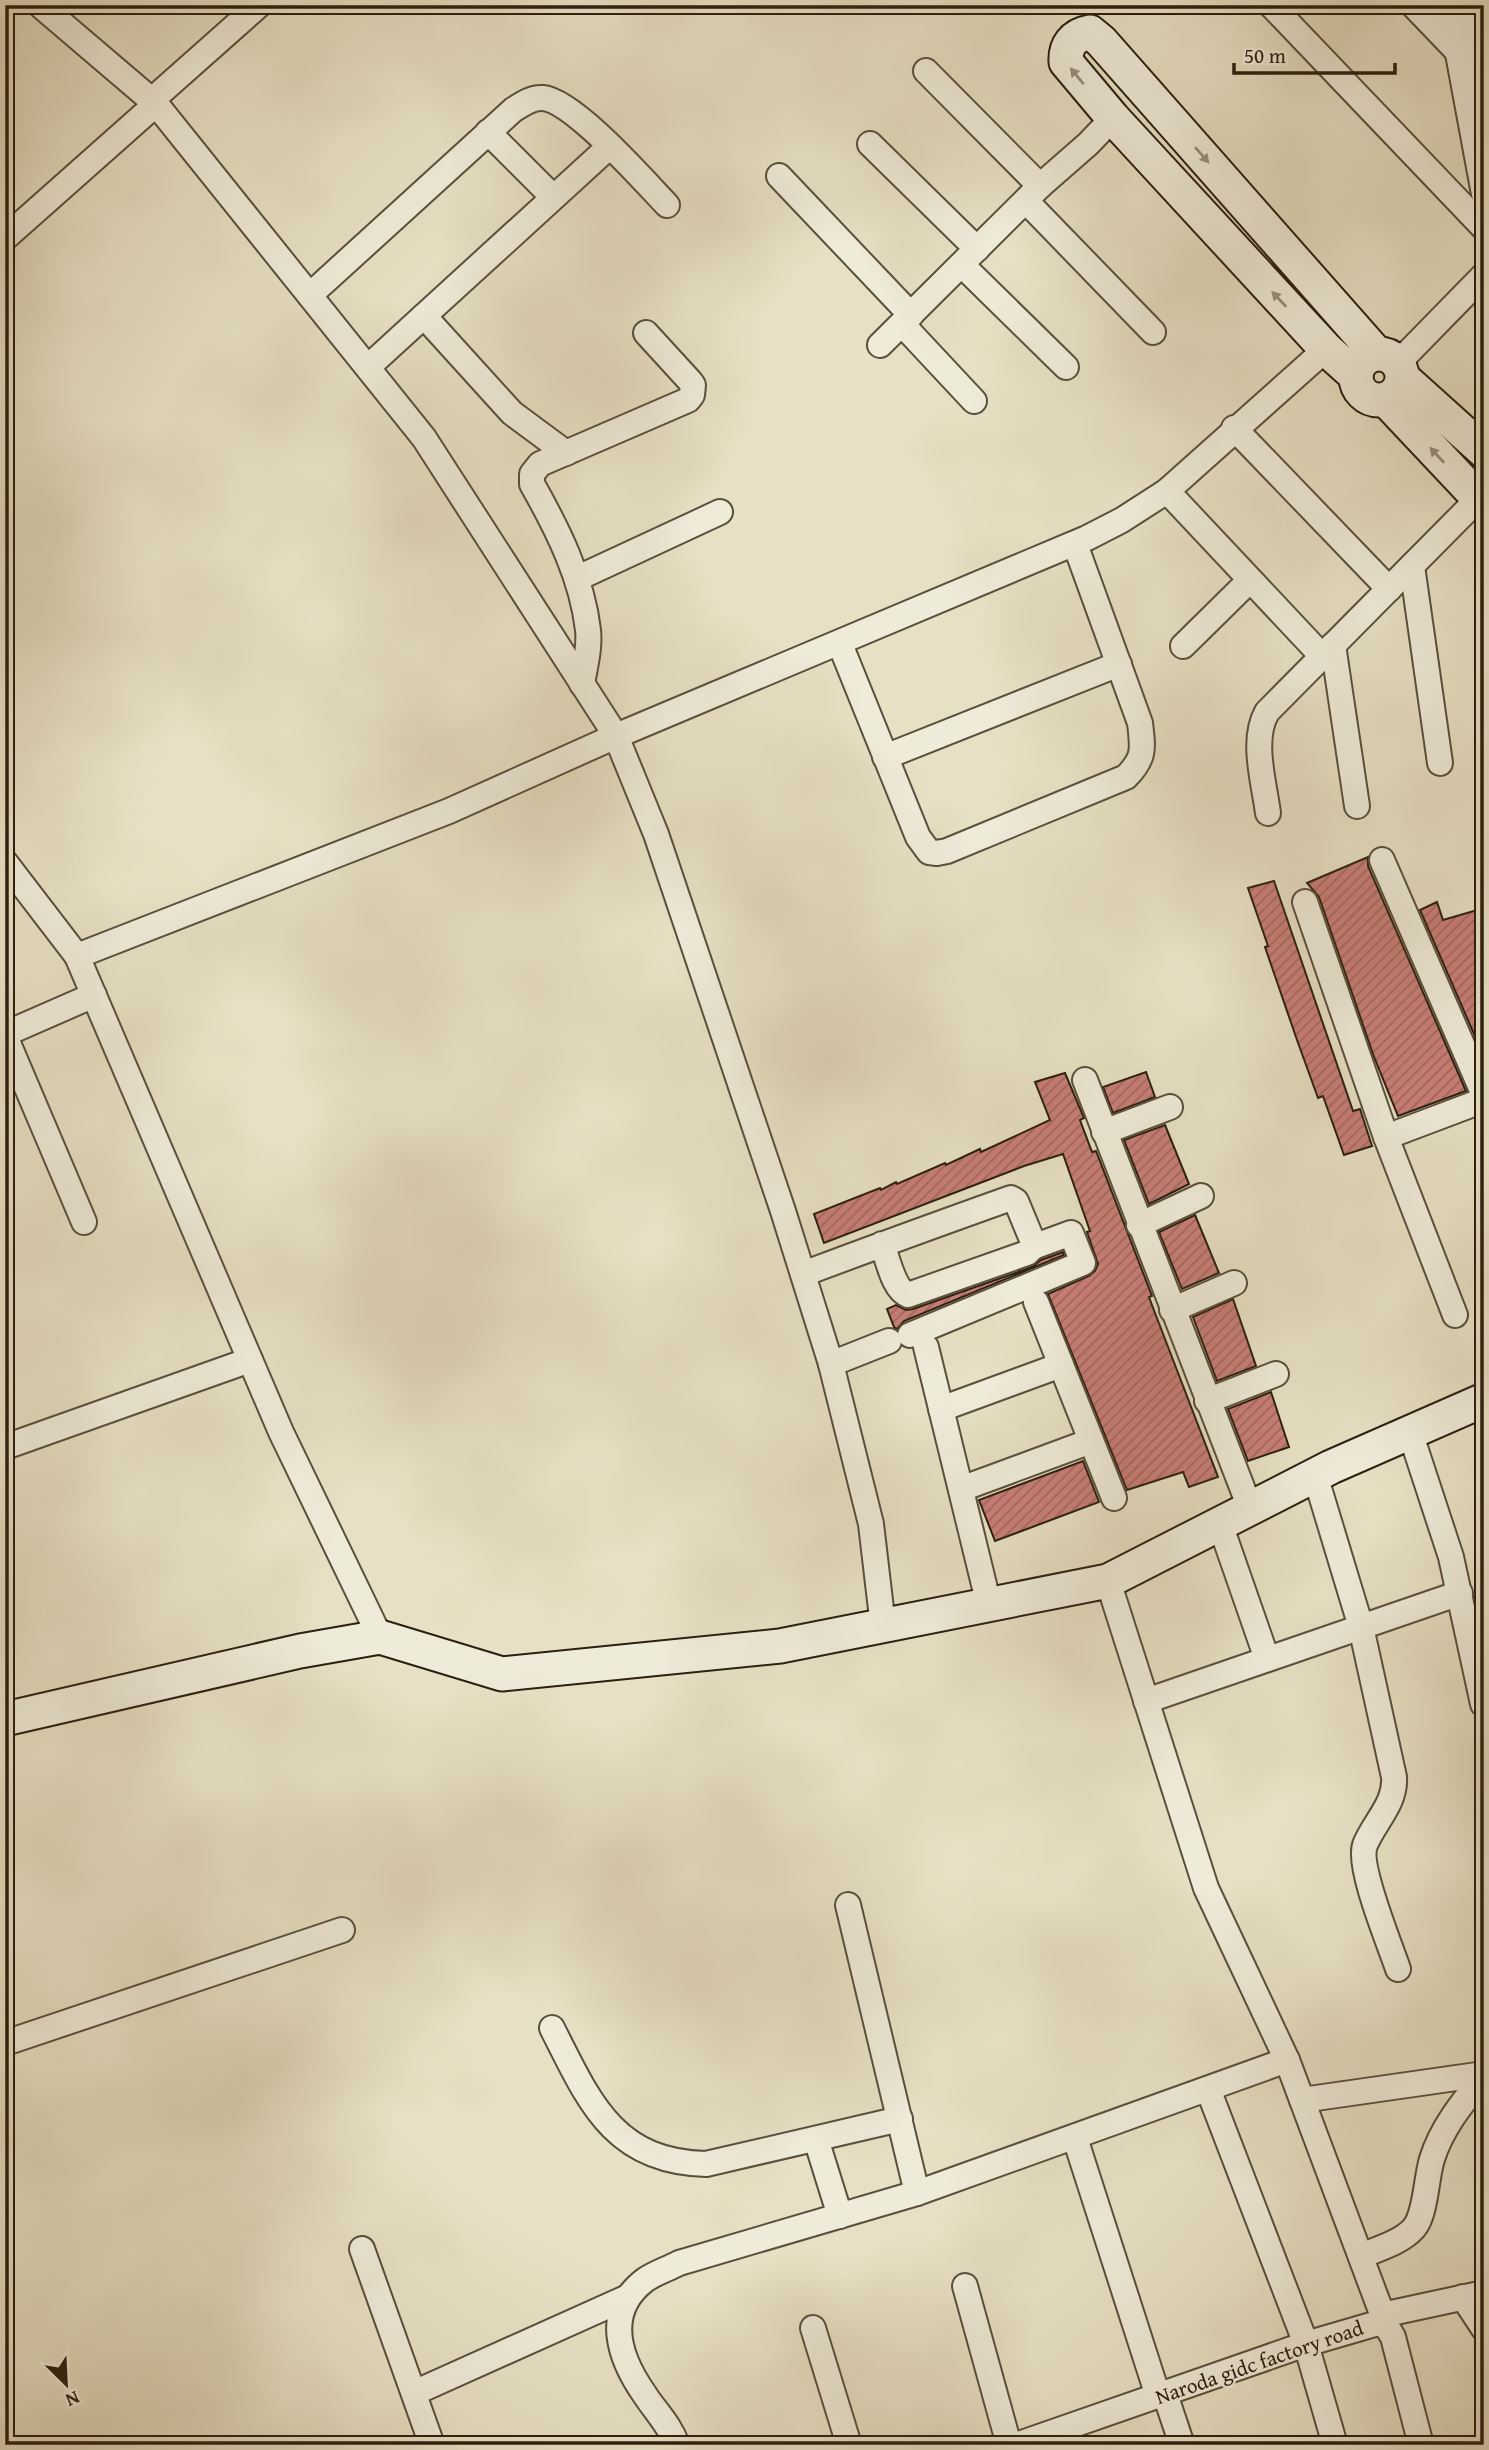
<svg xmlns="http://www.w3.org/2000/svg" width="1489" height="2450" viewBox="0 0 1489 2450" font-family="'Gentium Book Plus',serif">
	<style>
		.building { fill: url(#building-hatch); stroke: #2b1f10; stroke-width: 2 }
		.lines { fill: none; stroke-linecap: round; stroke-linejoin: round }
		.street-casing { stroke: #5a4f3d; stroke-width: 28 }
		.secondary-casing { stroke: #2b1f10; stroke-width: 37 }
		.street { stroke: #efebd9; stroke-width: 24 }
		.secondary { stroke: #efebd9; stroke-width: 33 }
		.oneway { fill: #978f7f }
		.labels { text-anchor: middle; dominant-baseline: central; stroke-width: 5; stroke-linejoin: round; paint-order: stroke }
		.street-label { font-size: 21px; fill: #2b1f10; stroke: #efebd9 }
	</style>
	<defs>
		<pattern id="building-hatch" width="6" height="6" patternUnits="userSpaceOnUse" patternTransform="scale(1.75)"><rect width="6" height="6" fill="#c87e77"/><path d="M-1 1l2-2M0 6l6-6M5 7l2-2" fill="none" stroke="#a36760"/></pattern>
	</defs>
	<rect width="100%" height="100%" fill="#e7e0c4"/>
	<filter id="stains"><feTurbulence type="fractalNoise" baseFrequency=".00286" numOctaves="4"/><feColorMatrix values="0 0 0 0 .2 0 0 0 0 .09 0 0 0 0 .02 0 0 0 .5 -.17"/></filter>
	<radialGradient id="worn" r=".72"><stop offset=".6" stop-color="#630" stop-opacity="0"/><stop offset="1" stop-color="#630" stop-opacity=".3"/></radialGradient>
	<g class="building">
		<path d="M1368 857V866L1466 1091 1398 1116 1374 1057 1319 897 1307 883Z"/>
		<path d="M1274 881 1353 1111 1360 1109 1372 1146 1344 1155 1323 1096 1318 1098 1297 1040 1265 947 1268 946 1248 888Z"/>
		<path d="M1437 902 1443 920 1484 908V1057L1420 910Z"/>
		<path d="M1146 1072 1155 1097 1113 1113 1103 1087Z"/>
		<path d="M1065 1073 1084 1118 1080 1120 1092 1152 1096 1151 1152 1296 1149 1297 1155 1313 1218 1477 1189 1487 1183 1472 1127 1490 1048 1294 1089 1276 1095 1271 1098 1264 1087 1232 1090 1231 1063 1154 1024 1166 824 1243 814 1214 880 1188 881 1190 896 1182 897 1184 945 1163 946 1165 980 1149 981 1152 1050 1120 1035 1082Z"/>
		<path d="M1165 1125 1189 1184 1149 1204 1124 1140Z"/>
		<path d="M1195 1215 1219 1273 1182 1289 1159 1232Z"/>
		<path d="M1063 1252 1064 1255 904 1321 897 1329 894 1327 887 1309 896 1305 906 1310 913 1309 1032 1267 1041 1260Z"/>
		<path d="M1233 1299 1256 1366 1217 1381 1193 1317Z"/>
		<path d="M1271 1392 1289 1447 1248 1461 1228 1409Z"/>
		<path d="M1083 1461 1099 1502 995 1541 979 1500Z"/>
	</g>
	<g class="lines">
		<g class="street-casing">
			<g id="street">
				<path d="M40 5 156 104 424 438 616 736 656 834 783 1211 831 1364 871 1524 883 1626"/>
				<path d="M1271 5 1484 228"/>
				<path d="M1413 5 1458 52"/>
				<path d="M1449 5 1484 194"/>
				<path d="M1468 5 1484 91"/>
				<path d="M926 71 1040 186"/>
				<path d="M152 100 259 5"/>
				<path d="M488 132 553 197"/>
				<path d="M870 144 977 249"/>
				<path d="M779 176 911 315"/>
				<path d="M1026 201 1153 332"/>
				<path d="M5 238 156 104"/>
				<path d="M962 265 1066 367"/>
				<path d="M310 295 513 110C522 104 532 97 543 98 574 101 644 181 667 205"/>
				<path d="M424 316 512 413 566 453"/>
				<path d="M902 324 974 401"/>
				<path d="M880 345 1040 186 1088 144 1113 118"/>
				<path d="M1398 363 1484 275"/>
				<path d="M368 367 610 146"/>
				<path d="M1234 428 1389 589"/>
				<path d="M1167 491 1322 656"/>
				<path d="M1412 566 1440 763"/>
				<path d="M578 578 720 512"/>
				<path d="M840 644 918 837 929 852 937 853 947 851 1126 777C1145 758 1143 749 1140 723L1075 544"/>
				<path d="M1333 645 1357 806"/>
				<path d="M1183 646 1250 580"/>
				<path d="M582 684C585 666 590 648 588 630 582 578 558 530 532 484V474L540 464 688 400 692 395 693 385 689 380 646 333"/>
				<path d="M885 757 1119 664"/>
				<path d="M1268 813C1264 782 1251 740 1267 712L1478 499"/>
				<path d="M1382 860 1484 1095"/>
				<path d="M5 862 77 956"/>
				<path d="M1305 902 1386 1137 1455 1315"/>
				<path d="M5 1034 94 995"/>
				<path d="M5 1036 84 1222"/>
				<path d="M1085 1080 1250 1508"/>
				<path d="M1104 1132 1170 1107"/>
				<path d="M1386 1137 1484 1100"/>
				<path d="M1139 1225 1201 1196"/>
				<path d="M803 1274C872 1248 941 1223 1011 1198L1016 1201 1033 1242V1247L1027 1253 908 1295C893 1289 888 1259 882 1244"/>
				<path d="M1036 1302 1114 1498"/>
				<path d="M1172 1310 1234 1283"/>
				<path d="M910 1335 1083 1263 1071 1233 1033 1247"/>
				<path d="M926 1347 989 1605"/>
				<path d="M831 1364 889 1341"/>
				<path d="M1207 1401 1276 1374"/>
				<path d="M941 1409 1061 1365"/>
				<path d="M1410 1432 1451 1557 1483 1704"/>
				<path d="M5 1447 250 1360"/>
				<path d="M1315 1475 1361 1627 1394 1777C1396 1804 1374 1822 1365 1845 1357 1866 1390 1945 1398 1969"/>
				<path d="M961 1489 1091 1441"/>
				<path d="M1220 1524 1267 1659"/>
				<path d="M1108 1581 1206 1888 1287 2060 1387 2327"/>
				<path d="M380 1637 281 1432 77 956 449 811 616 736 1087 538 1122 520 1167 491 1326 349"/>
				<path d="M1146 1701 1460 1593"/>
				<path d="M848 1905 917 2193"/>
				<path d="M552 2028C589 2101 613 2162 706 2164L900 2119"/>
				<path d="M5 2043 342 1930"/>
				<path d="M1208 2089 1306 2344 1335 2445"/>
				<path d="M1302 2100 1484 2074"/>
				<path d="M1075 2138 1158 2396"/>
				<path d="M816 2139 840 2216"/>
				<path d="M362 2249 432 2445"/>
				<path d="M1361 2256C1378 2249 1402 2242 1414 2228 1426 2214 1426 2178 1432 2159 1442 2127 1463 2102 1484 2076"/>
				<path d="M965 2286 1009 2445"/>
				<path d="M1463 2297 1484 2329"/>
				<path d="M1382 2315 1484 2293"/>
				<path d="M813 2328 849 2445"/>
				<path d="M414 2393 628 2297"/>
				<path d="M1165 2394 1182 2445"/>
				<path d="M677 2445C670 2425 656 2412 645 2395 619 2358 603 2312 645 2280 655 2273 668 2269 679 2263L917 2193 1287 2060"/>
				<path d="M1016 2445 1306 2344 1378 2323 1387 2327 1393 2337 1421 2445"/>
			</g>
		</g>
		<g class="secondary-casing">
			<g id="secondary">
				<circle cx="1379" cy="377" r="23"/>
				<path d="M1356 376 1326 349 1113 118 1066 62C1065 46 1073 35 1090 32L1101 41 1377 354"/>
				<path d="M1403 378 1484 451"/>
				<path d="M1386 400 1484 504"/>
				<path d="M5 1719 300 1651 380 1637 502 1674 780 1646 1108 1581 1331 1467 1484 1400"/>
			</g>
		</g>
		<use href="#street" class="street"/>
		<use href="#secondary" class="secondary"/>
	</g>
	<defs><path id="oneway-solid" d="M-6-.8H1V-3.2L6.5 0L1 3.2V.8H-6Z" transform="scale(1.75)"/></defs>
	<g class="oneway">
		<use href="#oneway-solid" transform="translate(1077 76) rotate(-129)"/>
		<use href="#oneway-solid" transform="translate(1202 155) rotate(49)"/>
		<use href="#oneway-solid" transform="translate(1279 299) rotate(-133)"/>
		<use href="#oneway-solid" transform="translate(1437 455) rotate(-133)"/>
	</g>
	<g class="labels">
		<g class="street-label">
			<text transform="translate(1259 2362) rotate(-19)">Naroda gidc factory road</text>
		</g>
	</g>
	<rect width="1489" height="2450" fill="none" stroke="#e7e0c4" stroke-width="28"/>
	<rect x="7" y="7" width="1475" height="2436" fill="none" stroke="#2b1f10" stroke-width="3.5"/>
	<rect x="14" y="14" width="1461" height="2422" fill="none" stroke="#2b1f10" stroke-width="2"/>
	<g transform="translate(66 2384) rotate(156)" stroke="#efebd9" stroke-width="5" paint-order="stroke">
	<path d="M0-5L12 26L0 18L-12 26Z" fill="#2b1f10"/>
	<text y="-10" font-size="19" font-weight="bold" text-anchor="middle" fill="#2b1f10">N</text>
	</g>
	<path d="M1234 63v10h161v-10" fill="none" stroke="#2b1f10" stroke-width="3.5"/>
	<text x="1244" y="63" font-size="21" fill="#2b1f10" stroke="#efebd9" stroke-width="5" paint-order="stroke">50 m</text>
	<rect width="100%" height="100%" filter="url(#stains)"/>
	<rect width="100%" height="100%" fill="url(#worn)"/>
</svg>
